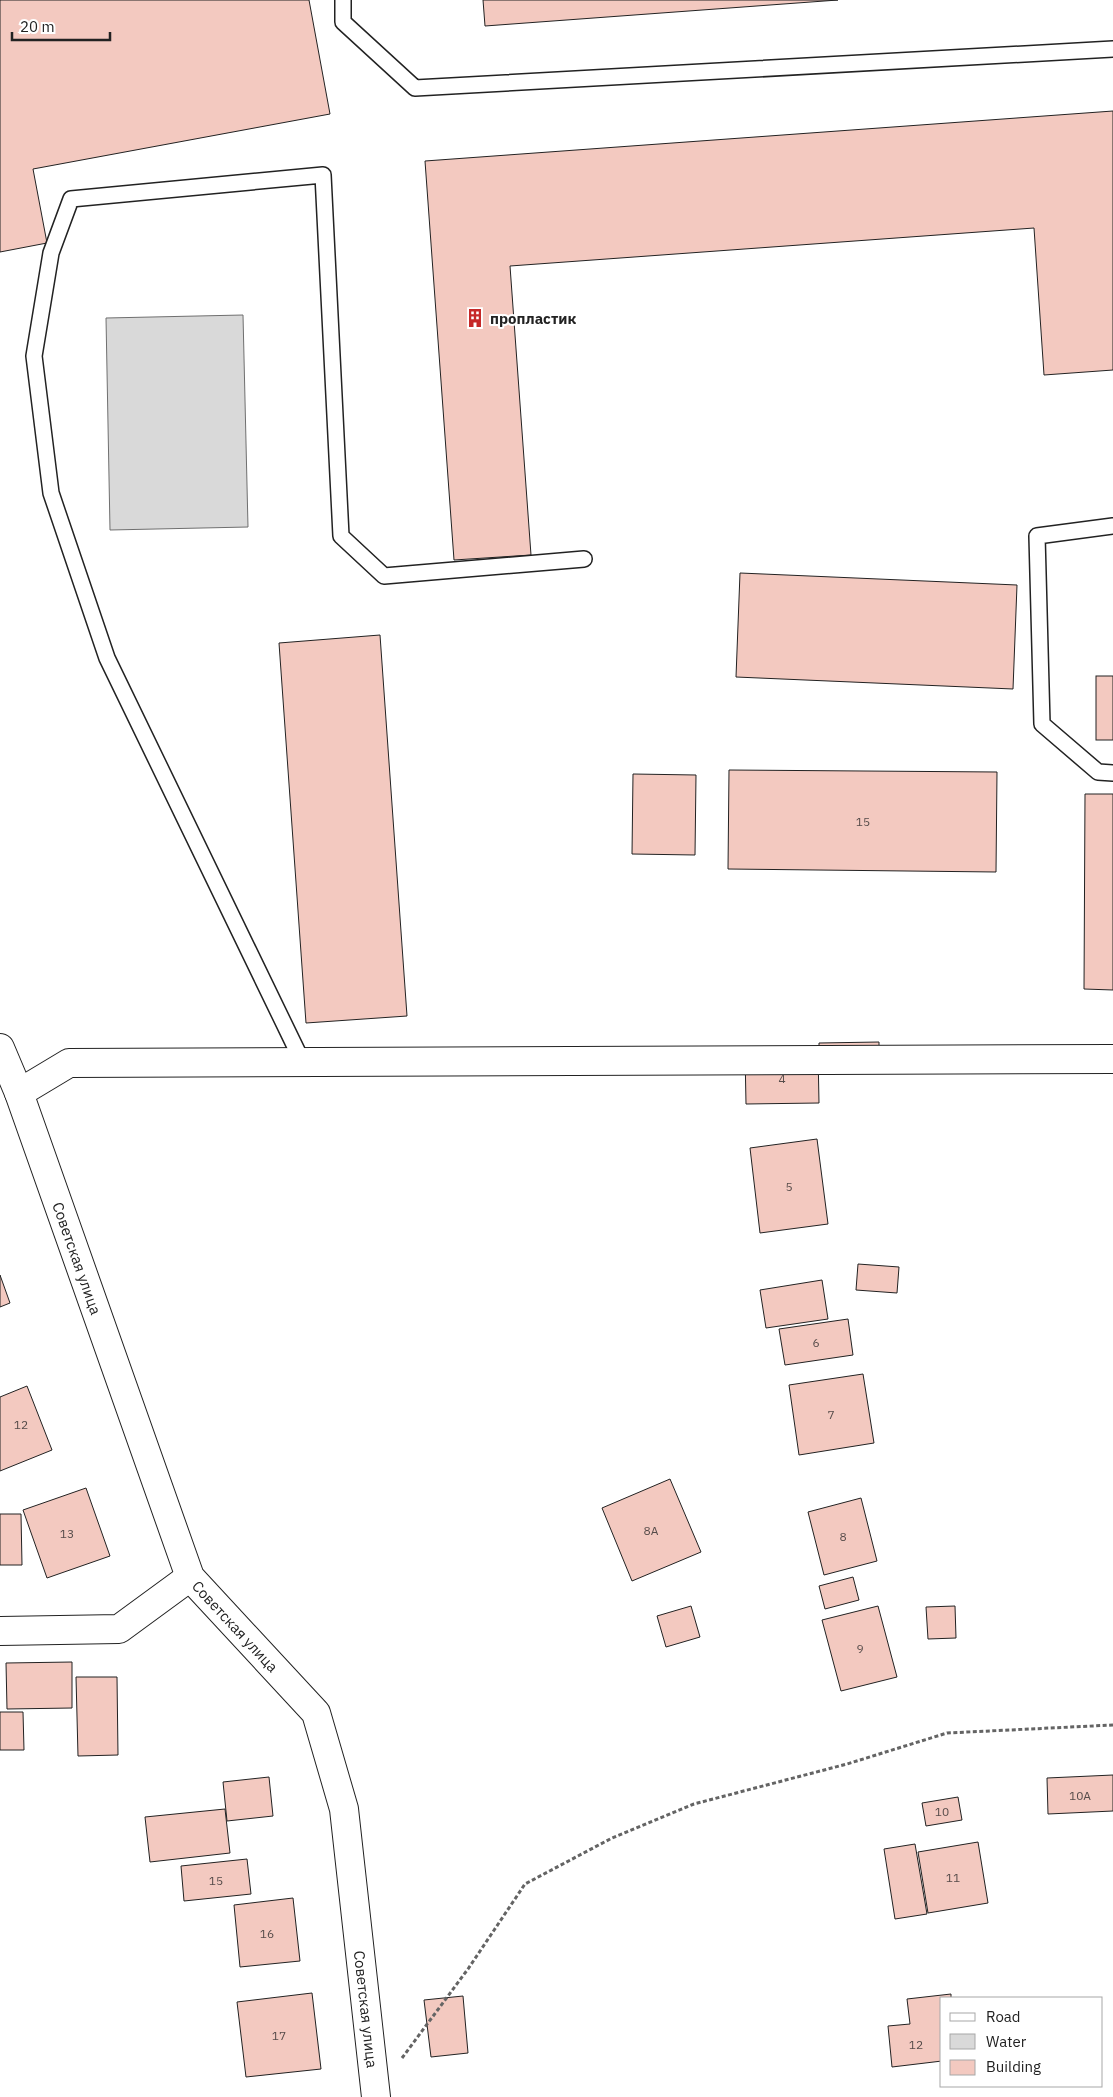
<svg xmlns="http://www.w3.org/2000/svg" width="1113" height="2097" viewBox="0 0 1113 2097" font-family="'IBM Plex Sans',sans-serif">
	<style>
		.water { fill: #d9d9d9; stroke: #6f6f6f }
		.building { fill: #f3c9c0; stroke: #222 }
		.lines { fill: none; stroke-linecap: round; stroke-linejoin: round }
		.lane-casing { stroke: #222; stroke-width: 18 }
		.street-casing { stroke: #222; stroke-width: 30 }
		.path { stroke: #646464; stroke-width: 3; stroke-dasharray: 4 2.5; stroke-linecap: butt }
		.lane { stroke: #fff; stroke-width: 15 }
		.street { stroke: #fff; stroke-width: 28 }
		.labels { text-anchor: middle; dominant-baseline: central; stroke-width: 4; stroke-linejoin: round; paint-order: stroke }
		.number-label { font-size: 12px; fill: #564c4a }
		.poi-label { font-size: 15px; font-weight: bold; fill: #222; stroke: #fff; text-anchor: start }
		.street-label { font-size: 15px; fill: #222; stroke: #fff }
	</style>
	<rect width="100%" height="100%" fill="#fff"/>
	<path class="water" d="M243 315 248 527 110 530 106 318Z"/>
	<g class="building">
		<path d="M0 0H309L330 114 33 169 47 243 0 252Z"/>
		<path d="M483 0H838L485 26Z"/>
		<path d="M1113 111V370L1044 375 1034 228 510 266 531 555 454 560 425 161Z"/>
		<path d="M740 573 1017 585 1013 689 736 677Z"/>
		<path d="M380 635 407 1016 306 1023 279 643Z"/>
		<rect x="1096" y="676" width="17" height="64"/>
		<path d="M729 770 997 772 996 872 728 869Z"/>
		<path d="M633 774 696 775 695 855 632 854Z"/>
		<path d="M1085 794H1113V990L1084 989Z"/>
		<path d="M879 1042V1066H819V1043Z"/>
		<path d="M745 1052H818L819 1103 746 1104Z"/>
		<path d="M817 1139 828 1224 760 1233 750 1148Z"/>
		<path d="M858 1264 899 1267 897 1293 856 1290Z"/>
		<path d="M0 1275 10 1303 0 1307Z"/>
		<path d="M822 1280 828 1319 766 1328 760 1290Z"/>
		<path d="M848 1319 853 1355 785 1365 779 1329Z"/>
		<path d="M863 1374 874 1443 799 1455 789 1385Z"/>
		<path d="M27 1386 52 1450 0 1471V1397Z"/>
		<path d="M670 1479 701 1552 632 1581 602 1508Z"/>
		<path d="M86 1488 110 1556 47 1578 23 1510Z"/>
		<path d="M861 1498 877 1561 824 1575 808 1512Z"/>
		<path d="M0 1514H21L22 1565H0Z"/>
		<path d="M853 1577 859 1600 825 1609 819 1586Z"/>
		<path d="M691 1606 700 1637 666 1647 657 1616Z"/>
		<path d="M878 1606 897 1677 841 1691 822 1620Z"/>
		<path d="M955 1606 956 1638 928 1639 926 1607Z"/>
		<path d="M72 1662V1708L7 1709 6 1663Z"/>
		<path d="M76 1677H117L118 1755 78 1756Z"/>
		<path d="M0 1712H23L24 1750H0Z"/>
		<path d="M1113 1775V1811L1048 1814 1047 1778Z"/>
		<path d="M269 1777 273 1816 227 1821 223 1782Z"/>
		<path d="M958 1797 962 1820 926 1826 922 1803Z"/>
		<path d="M225 1809 230 1853 150 1862 145 1817Z"/>
		<path d="M978 1842 988 1903 928 1913 918 1852Z"/>
		<path d="M915 1844 927 1914 895 1919 884 1849Z"/>
		<path d="M247 1859 251 1894 184 1901 181 1866Z"/>
		<path d="M293 1898 300 1961 240 1967 234 1905Z"/>
		<path d="M312 1993 321 2069 246 2077 237 2002Z"/>
		<path d="M951 1994V1998H942V2061L892 2067 888 2026 910 2024 907 1999Z"/>
		<path d="M463 1996 468 2053 431 2057 424 2000Z"/>
	</g>
	<g class="lines">
		<g class="lane-casing">
			<g id="lane">
				<path d="M343 0V22L415 88 1113 49"/>
				<path d="M1113 526 1037 536 1042 724 1098 772 1113 773"/>
				<path d="M303 1063 107 658 51 493 34 356 51 253 71 199 323 175 341 536 384 576 584 559"/>
			</g>
		</g>
		<g class="street-casing">
			<g id="street">
				<path id="s1" d="M0 1048 19 1093 190 1577 316 1713 344 1809 376 2097"/>
				<path d="M19 1093 69 1063 1113 1059"/>
				<path d="M0 1631 119 1629 190 1577"/>
			</g>
		</g>
		<path class="path" d="M402 2058 468 1969 525 1884 612 1838 694 1804 847 1764 947 1733 1113 1725"/>
		<use href="#lane" class="lane"/>
		<use href="#street" class="street"/>
	</g>
	<defs>
		<g id="building-bare" transform="scale(1.5)"><path d="M-4-6H4V6H1V3H-1V6H-4ZM-2.5-4.3h1.7v1.8h-1.7ZM.8-4.3h1.7v1.8H.8ZM-2.5-1h1.7V.8h-1.7ZM.8-1h1.7V.8H.8Z" fill="#c62828" stroke="#fff" stroke-width="2.5" paint-order="stroke"/></g>
	</defs>
	<g fill-rule="evenodd">
		<use href="#building-bare" x="475" y="318"/>
	</g>
	<g class="labels">
		<g class="number-label">
			<text x="863" y="821">15</text>
			<text x="782" y="1078">4</text>
			<text x="789" y="1186">5</text>
			<text x="816" y="1342">6</text>
			<text x="831" y="1414">7</text>
			<text x="21" y="1424">12</text>
			<text x="651" y="1530">8А</text>
			<text x="67" y="1533">13</text>
			<text x="843" y="1536">8</text>
			<text x="860" y="1648">9</text>
			<text x="1080" y="1795">10А</text>
			<text x="942" y="1811">10</text>
			<text x="953" y="1877">11</text>
			<text x="216" y="1880">15</text>
			<text x="267" y="1933">16</text>
			<text x="279" y="2035">17</text>
			<text x="916" y="2044">12</text>
		</g>
		<g class="poi-label">
			<text x="490" y="318">пропластик</text>
		</g>
		<g class="street-label">
			<text stroke="none"><textPath href="#s1" startOffset="224">Советская улица</textPath></text>
			<text stroke="none"><textPath href="#s1" startOffset="629">Советская улица</textPath></text>
			<text stroke="none"><textPath href="#s1" startOffset="1049">Советская улица</textPath></text>
		</g>
	</g>
	<rect x="940" y="1997" width="162" height="90" fill="#ffffff" stroke="#a7a7a7"/>
	<rect x="950" y="2013" width="25" height="8" fill="#ffffff" stroke="#a7a7a7"/>
	<text x="986" y="2022" font-size="15" fill="#222222">Road</text>
	<rect x="950" y="2034" width="25" height="15" fill="#d9d9d9" stroke="#a7a7a7"/>
	<text x="986" y="2047" font-size="15" fill="#222222">Water</text>
	<rect x="950" y="2060" width="25" height="15" fill="#f3c9c0" stroke="#a7a7a7"/>
	<text x="986" y="2072" font-size="15" fill="#222222">Building</text>
	<path d="M12 32v8h98v-8" fill="none" stroke="#222222" stroke-width="2.5"/>
	<text x="20" y="32" font-size="15" fill="#222222" stroke="#ffffff" stroke-width="4" paint-order="stroke">20 m</text>
</svg>
